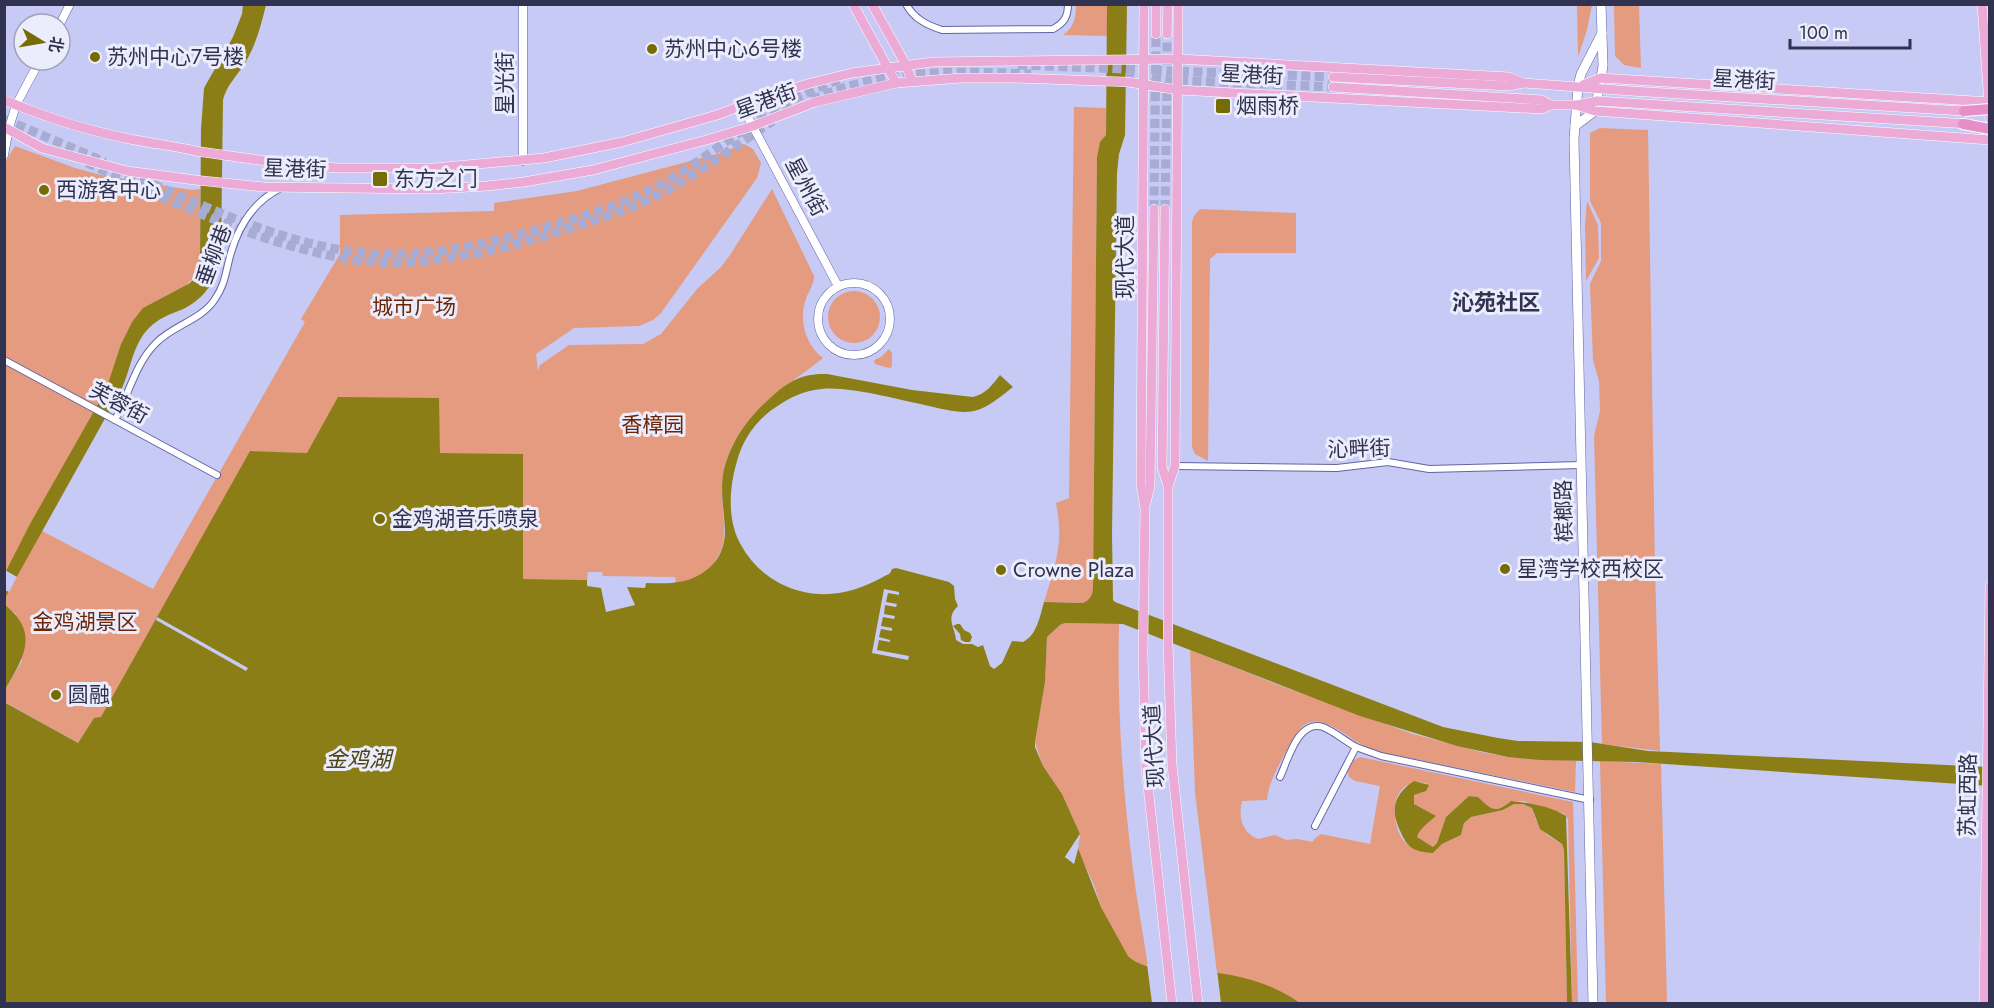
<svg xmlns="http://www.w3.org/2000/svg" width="1994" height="1008" viewBox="0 0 1994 1008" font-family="Jost,'Noto Sans SC',sans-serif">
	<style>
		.green { fill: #e49b7f }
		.water { fill: #8b7e17 }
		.pier { fill: #c6caf4 }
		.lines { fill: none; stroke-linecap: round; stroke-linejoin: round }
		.primary-tunnel { stroke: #a8acd3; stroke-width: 9; stroke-dasharray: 9 4.5; stroke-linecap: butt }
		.minor-casing { stroke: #6365a5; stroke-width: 8 }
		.tertiary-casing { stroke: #6365a5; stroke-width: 9 }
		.secondary-casing { stroke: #6365a5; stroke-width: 10 }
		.primary-casing { stroke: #fff; stroke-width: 10 }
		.trunk-casing { stroke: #fff; stroke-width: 12 }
		.minor { stroke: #fff; stroke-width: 6 }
		.tertiary { stroke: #fff; stroke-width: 8 }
		.secondary { stroke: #fff; stroke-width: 9 }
		.primary { stroke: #ecaad6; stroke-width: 9 }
		.trunk { stroke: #e68ec8; stroke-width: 10 }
		.trunk-bridge-casing { stroke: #fff; stroke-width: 12; stroke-linecap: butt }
		.trunk-bridge { stroke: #e68ec8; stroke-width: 10 }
		.poi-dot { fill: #776b04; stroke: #ecedfc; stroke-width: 2 }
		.labels { text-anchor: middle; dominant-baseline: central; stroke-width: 6; stroke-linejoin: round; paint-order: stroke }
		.poi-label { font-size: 21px; fill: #31324f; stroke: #ecedfc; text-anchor: start }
		.street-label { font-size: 21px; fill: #31324f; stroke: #ecedfc }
		.park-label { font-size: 21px; fill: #6a2607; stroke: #ecedfc }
		.neighbourhood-label { font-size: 22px; font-weight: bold; fill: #31324f; stroke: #ecedfc }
		.water-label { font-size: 22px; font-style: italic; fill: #4d4613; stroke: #ecedfc }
	</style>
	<rect width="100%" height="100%" fill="#c6caf4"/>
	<g class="green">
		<path d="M1076 5H1107V36L1063 35C1074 28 1076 17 1076 5Z"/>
		<path d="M1577 5H1592L1587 30 1578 57Z"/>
		<path d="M1614 5H1638L1639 6 1641 68 1624 65 1615 56Z"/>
		<path d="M1074 107 1106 108V135L1100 143 1097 157 1093 590 1091 598 1083 603 1044 602C1056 564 1064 543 1056 503L1069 498Z"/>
		<path d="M1600 128 1648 130 1655 570 1660 751 1602 744 1594 436 1600 411 1599 381 1593 360 1590 284 1601 261V223L1590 201V133Z"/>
		<path d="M744 144 753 149 761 163 757 178 661 313 653 320 639 326 574 328 536 354 538 371 540 365 569 345 643 344 661 334 697 289 721 267 730 255 772 189 814 276C814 286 807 293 805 302 799 321 806 346 823 358 787 387 756 402 732 446 726 458 723 473 722 486 721 517 734 548 706 571 697 578 688 582 676 583L675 577 603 576 602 572H588L587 580 523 579V454L440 453 438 398 307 453 250 452 101 718H94L78 743 5 702V690L22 661 16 614 4 605V164L15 146 75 168 101 175 172 187 192 190 200 189V258L196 276 186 285 145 307 132 322 121 344 109 385 88 424 42 531 153 589 305 322 301 319 340 254V215L494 211V203L577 191 717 154Z"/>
		<path d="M1587 201 1598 225 1599 258 1586 281 1585 225Z"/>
		<path d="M1200 209 1296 213V253H1217L1210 259 1208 461 1195 454 1192 447V222L1194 216Z"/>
		<circle cx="854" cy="317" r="26"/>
		<path d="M889 349 892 353V367L889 368 875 364 874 360 881 357Z"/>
		<path d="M1065 623 1119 624C1117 703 1122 783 1132 862 1136 897 1143 932 1148 967L1134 962 1128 956 1101 907 1094 885 1080 855 1078 848 1080 834 1062 794 1043 766 1035 742 1045 682 1047 637 1060 625Z"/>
		<path d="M1190 650 1281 686 1413 734 1481 752 1508 757 1576 761 1575 792 1385 753C1376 751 1367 748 1359 743 1345 735 1321 713 1304 725 1297 731 1293 740 1288 748 1279 765 1269 781 1267 800L1242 801C1238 817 1242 833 1258 839L1275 835 1286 840 1297 839 1313 842 1314 839 1321 834 1370 844 1380 786 1355 781 1349 777 1347 770 1352 761 1360 757 1573 802 1578 1003H1572L1568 819 1564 814 1524 801H1511C1496 816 1491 809 1478 797L1469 796 1446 817 1437 843 1433 847 1417 838V834L1433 815 1414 804V795L1423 792 1426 783C1422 783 1417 782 1413 783 1389 789 1392 824 1403 840 1409 848 1423 852 1433 853L1442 844 1461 835 1464 823 1471 817 1503 810 1514 804H1523L1532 808 1536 820 1547 835 1562 844 1564 850 1567 1003H1300C1275 986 1248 978 1217 973L1195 792Z"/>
		<path d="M1600 761 1661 764 1667 1003H1606Z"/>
	</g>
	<g class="water">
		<path d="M1127 4 1125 135 1119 154 1117 173 1112 534 1113 600 1115 602 1443 727 1498 738 1518 741 1590 742 1648 751 1989 767 1990 786 1636 762 1540 760 1508 757 1457 746 1360 716 1123 624 1065 623 1060 625 1047 637 1045 682 1035 742V747L1043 766 1062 794 1080 834 1065 857 1074 863 1078 848 1101 907 1128 956C1147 975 1192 969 1218 973 1248 977 1276 986 1300 1003L5 1004 4 702 78 743 94 718 101 717 250 451 307 453 338 397 439 398 440 453 523 454V579L587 580V586L601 588 606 612 635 605 627 587 645 588 646 583C672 584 695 584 714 563 721 555 724 545 725 534 725 514 720 494 723 475 728 446 746 420 767 401 786 383 800 373 827 374L912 390 973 397C986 394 992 385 1000 375L1013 387C1001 396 988 408 974 411 960 414 943 409 929 406 899 400 850 386 822 389 805 390 789 398 776 407 756 420 743 439 737 461 729 488 727 521 741 545 754 569 775 584 800 591 830 599 857 591 883 577 888 574 890 575 892 569L896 568 949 582 954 586 955 599 958 606C945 618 955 627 956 640L963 644H972L978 647 983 645 990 666 994 669 1002 663 1012 641 1023 642C1037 635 1040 616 1044 602L1083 603C1091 599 1093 595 1093 585L1097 157 1100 142 1106 135 1107 5Z"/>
		<path d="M243 5H266C261 25 256 45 245 63 237 76 226 86 223 100L221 251C219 277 206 299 181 310 168 315 159 318 149 328 133 344 131 368 122 388L5 598V573L30 524 106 390 121 344 132 322 143 308 190 283 196 276 200 258 201 129 204 88 233 37 242 14Z"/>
		<path d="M5 605C40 633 24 657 5 690Z"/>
		<path d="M957 624H960L964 630 970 633 972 637 970 642H965L961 640 960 634 953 626Z"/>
		<path d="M1414 781 1429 785 1426 791 1414 795V804L1436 816C1429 822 1419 829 1417 837L1433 847 1437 843 1446 817 1469 796 1478 797C1491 809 1495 815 1511 801 1530 803 1549 806 1566 816L1572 1003H1567L1564 850 1562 844 1540 829 1532 808 1523 804H1514L1503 810 1471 817 1464 823 1461 835 1442 844 1433 853C1410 852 1406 845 1398 826 1390 806 1397 792 1414 781Z"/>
	</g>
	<g class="pier">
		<path d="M5 570 17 577 9 592 5 590Z"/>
		<path d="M884 589 899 592V595L888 593 886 602 897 604 896 607 885 605 884 614 895 616 894 619 883 617 881 626 892 628V631L881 629 879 637 890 640V642L879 640 877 650 909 656 908 660 872 653Z"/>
		<path d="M157 617 248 668 246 671 156 620Z"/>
		<path d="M1080 834 1079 841 1069 857 1072 859 1076 846 1079 845 1074 864 1065 857Z"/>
		<path d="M1147 964 1217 970 1221 1003H1152Z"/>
	</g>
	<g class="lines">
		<g class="primary-tunnel">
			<path d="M1018 65 1333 77"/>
			<path d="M1167 65V34"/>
			<path d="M1125 78 1333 87"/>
			<path d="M812 100C881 68 956 71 1031 74"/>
			<path d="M4 119 105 162"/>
			<path d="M87 163C173 202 261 246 355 260 426 271 524 245 591 221 611 215 631 208 650 199 694 178 733 147 773 121"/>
			<path d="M128 173C206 207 300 253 386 254 439 255 496 242 546 227 586 215 628 203 665 182 703 160 737 132 775 110 795 98 818 87 840 79"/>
			<path d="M1154 209 1156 34"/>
			<path d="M1165 209 1167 82"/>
		</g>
		<g class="minor-casing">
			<g id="minor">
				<path d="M906 4C914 19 927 25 942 30L1053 29C1064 23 1068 17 1068 4"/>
				<path d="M4 360 217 475"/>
				<path d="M115 420C129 394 135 364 156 343 173 325 202 320 215 299 225 285 226 271 230 256 238 227 254 201 281 188"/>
				<path d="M1175 466 1337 468 1388 462 1429 469 1581 465"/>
				<path d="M1280 777C1288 760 1298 719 1323 727 1335 732 1345 741 1356 747"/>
				<path d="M1315 826 1356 747 1381 756 1590 800"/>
			</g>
		</g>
		<g class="tertiary-casing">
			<g id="tertiary">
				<path d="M523 4V161"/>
				<path d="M60 24 70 4"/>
				<path d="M742 106 838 286"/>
				<path d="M4 155 9 128 16 105 40 60"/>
				<circle cx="854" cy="319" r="36"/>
			</g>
		</g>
		<g class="secondary-casing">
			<g id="secondary">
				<path d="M1575 126 1595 111 1603 66 1601 4"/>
				<path d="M1593 1004 1574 139 1578 86 1581 74 1602 33"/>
			</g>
		</g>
		<g class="primary-casing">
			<g id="primary">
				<path d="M853 4 896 83"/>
				<path d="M872 4 906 65 912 81"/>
				<path d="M1144 4 1141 485 1145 508 1143 654 1146 768 1172 1004"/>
				<path d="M1178 4 1175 466 1168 486V644L1172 765 1198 1004"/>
				<path d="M1982 4 1990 119"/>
				<path d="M1156 34V4"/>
				<path d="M1167 34 1168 4"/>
				<path d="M1333 77 1509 86 1523 83"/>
				<path d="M1583 85 1601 78 1990 102"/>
				<path d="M1333 87 1542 100 1550 105"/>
				<path d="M4 100C45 117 92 132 135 140 155 144 175 146 195 151L273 162 337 168H434L544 158 622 142 717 115 768 96 811 83 852 73 933 62 1178 59 1509 77 1523 83 1631 91 1964 111"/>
				<path d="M1579 106 1595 111 1990 140"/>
				<path d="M4 127 42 148 127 171 195 180 264 187 432 189 487 186 524 182 593 170 710 139 753 126 815 102 896 83 961 78H1014L1128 82 1178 90 1542 109 1550 105H1577L1597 101 1969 124"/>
				<path d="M1165 209 1162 467 1168 486"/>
				<path d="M1146 503 1150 486 1154 209"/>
				<path d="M1984 1004 1990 586"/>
			</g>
		</g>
		<g class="trunk-casing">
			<path id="trunk" d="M1963 124 1990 129"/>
		</g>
		<use href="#minor" class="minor"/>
		<use href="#tertiary" class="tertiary"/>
		<use href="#secondary" class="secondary"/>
		<use href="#primary" class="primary"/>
		<use href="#trunk" class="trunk"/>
		<g class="trunk-bridge-casing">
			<path id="trunk-bridge" d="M1964 111 1990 109"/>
		</g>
		<use href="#trunk-bridge" class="trunk-bridge"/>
	</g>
	<g class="poi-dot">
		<circle cx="652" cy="49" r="6"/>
		<circle cx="95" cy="57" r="6"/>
		<rect x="1215" y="98" width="16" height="16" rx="3"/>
		<rect x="372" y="171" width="16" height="16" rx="3"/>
		<circle cx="44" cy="190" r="6"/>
		<circle cx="380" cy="519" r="6"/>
		<circle cx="1505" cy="569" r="6"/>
		<circle cx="1001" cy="570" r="6"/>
		<circle cx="56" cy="695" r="6"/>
	</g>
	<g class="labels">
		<g class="poi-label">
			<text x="664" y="49">苏州中心6号楼</text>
			<text x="107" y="57">苏州中心7号楼</text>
			<text x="1236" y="106">烟雨桥</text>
			<text x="394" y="179">东方之门</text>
			<text x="56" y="190">西游客中心</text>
			<text x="392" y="519">金鸡湖音乐喷泉</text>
			<text x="1517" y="569">星湾学校西校区</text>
			<text x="1013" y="570">Crowne Plaza</text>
			<text x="68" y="695">圆融</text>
		</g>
		<g class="street-label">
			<text transform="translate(1252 75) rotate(3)">星港街</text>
			<text transform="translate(1744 80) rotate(3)">星港街</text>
			<text transform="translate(505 83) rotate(-90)">星光街</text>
			<text transform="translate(766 101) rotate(-20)">星港街</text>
			<text transform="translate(295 169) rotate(2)">星港街</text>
			<text transform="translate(806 187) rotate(62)">星州街</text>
			<text transform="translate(214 255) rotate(-69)">垂柳巷</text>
			<text transform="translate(1125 257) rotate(-90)">现代大道</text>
			<text transform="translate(119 403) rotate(28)">芙蓉街</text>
			<text transform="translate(1359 449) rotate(-2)">沁畔街</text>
			<text transform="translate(1564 511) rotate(-91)">槟榔路</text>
			<text transform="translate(1154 746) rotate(-93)">现代大道</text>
			<text transform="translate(1968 795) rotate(-89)">苏虹西路</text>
		</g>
		<g class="park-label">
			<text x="414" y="307">城市广场</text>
			<text x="653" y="425">香樟园</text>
			<text x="85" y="622">金鸡湖景区</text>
		</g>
		<g class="neighbourhood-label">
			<text x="1496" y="302">沁苑社区</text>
		</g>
		<g class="water-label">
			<text x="358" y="759">金鸡湖</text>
		</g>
	</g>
	<rect width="1994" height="1008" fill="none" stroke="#31324f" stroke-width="12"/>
	<g transform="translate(42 42) rotate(101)"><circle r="28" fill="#ecedfc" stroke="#a1a2b7" stroke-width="1.5"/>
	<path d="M0-4.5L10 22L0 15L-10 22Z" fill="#776b04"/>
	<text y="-9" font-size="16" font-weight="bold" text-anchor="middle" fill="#31324f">北</text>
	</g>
	<path d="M1790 39v9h120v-9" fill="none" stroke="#31324f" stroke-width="3"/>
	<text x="1799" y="39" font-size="18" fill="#31324f" stroke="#ecedfc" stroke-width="4.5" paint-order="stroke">100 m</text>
</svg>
